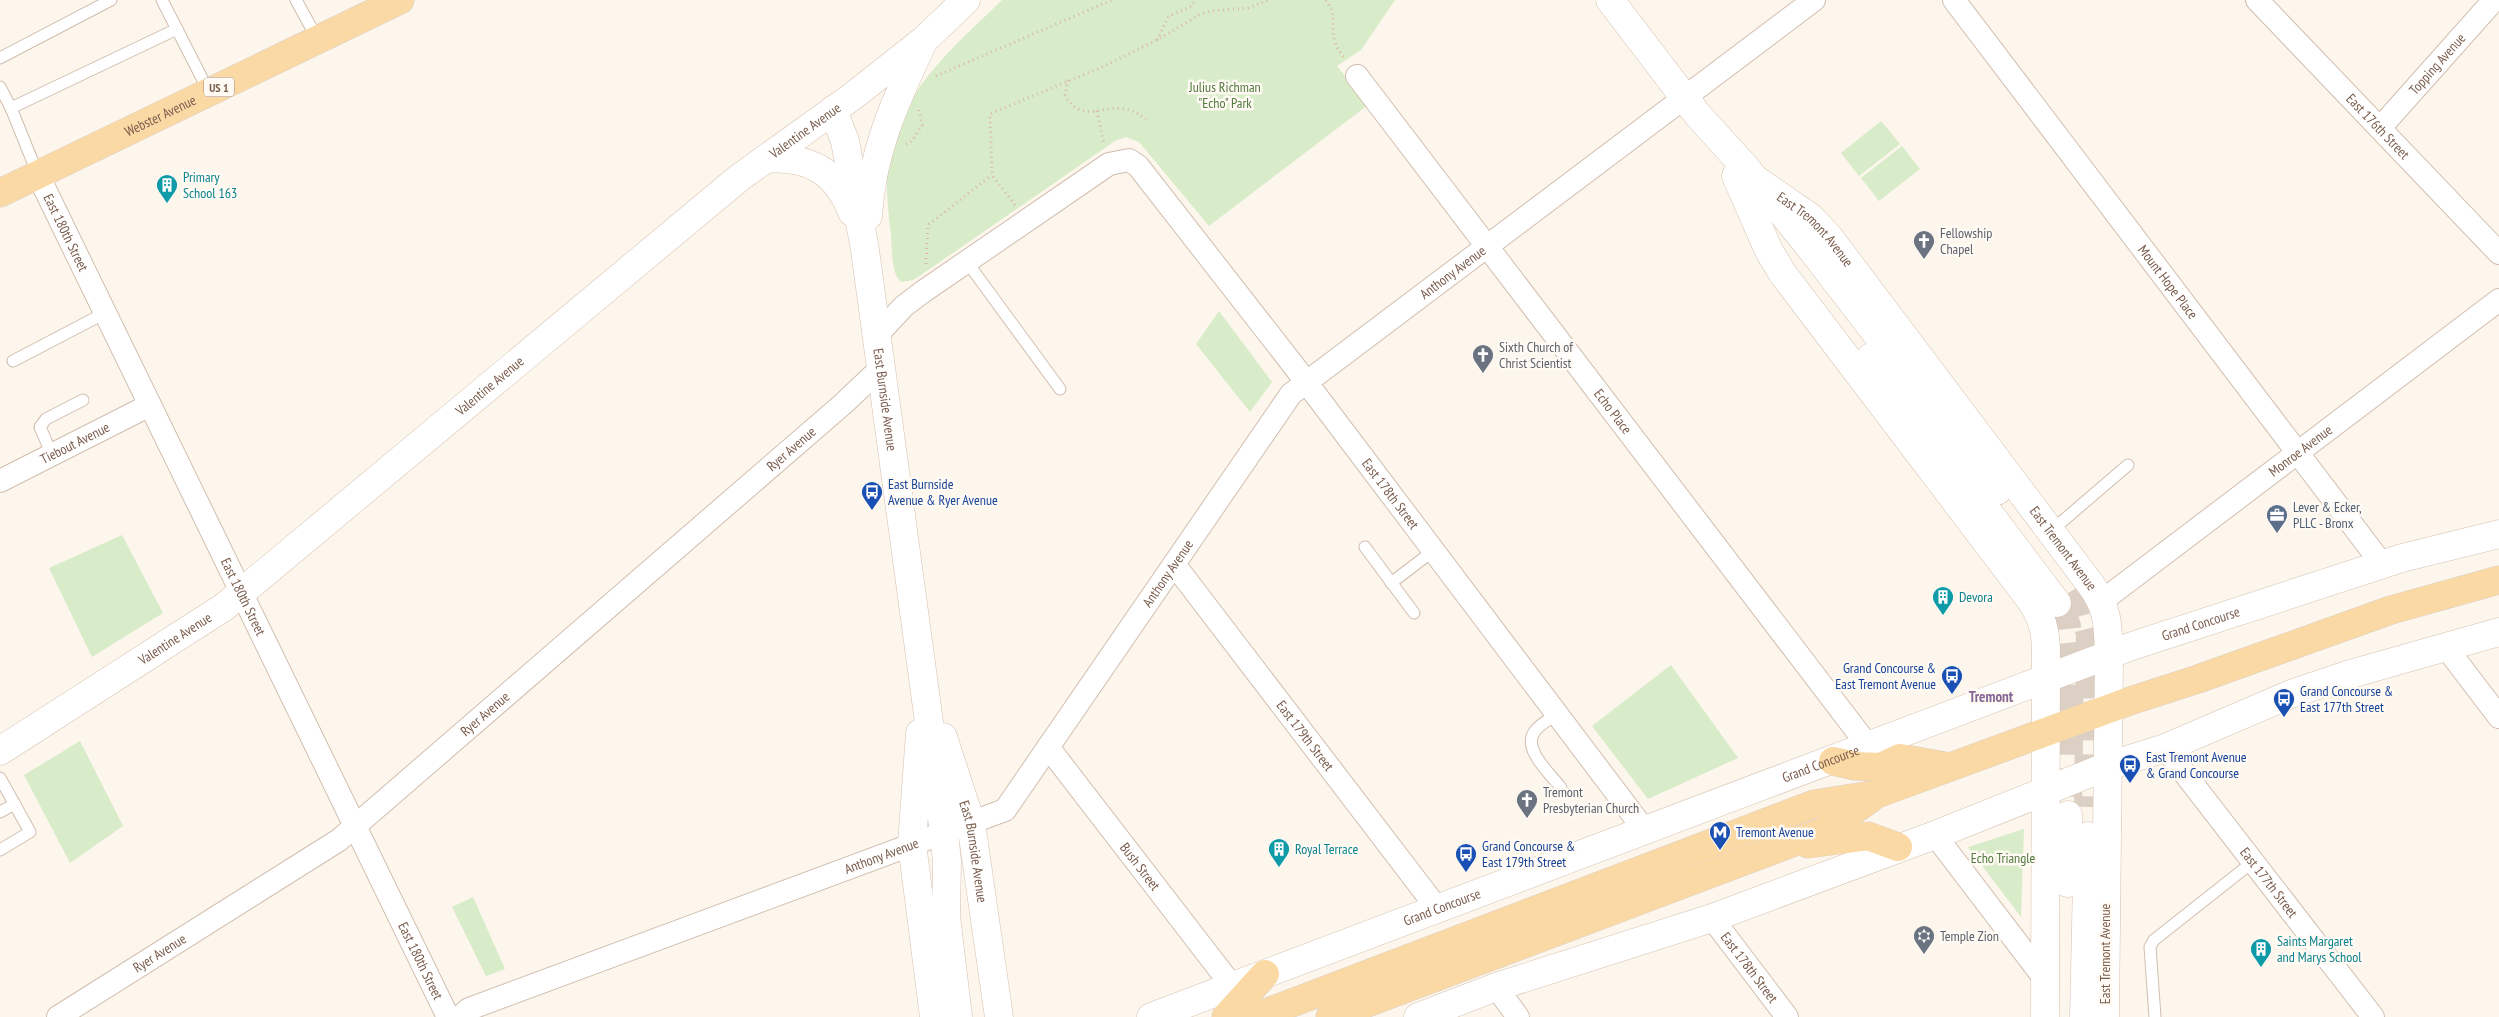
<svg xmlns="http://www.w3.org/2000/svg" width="2499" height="1017" viewBox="0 0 2499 1017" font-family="'PT Sans Narrow',sans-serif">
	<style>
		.green { fill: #d8ecc9 }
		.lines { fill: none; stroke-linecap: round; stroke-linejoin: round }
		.secondary-tunnel { stroke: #dcd0c4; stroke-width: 28; stroke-dasharray: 28 14; stroke-linecap: butt }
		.lane-casing { stroke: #d1beb0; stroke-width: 13 }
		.street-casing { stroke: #d1beb0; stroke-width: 24 }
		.secondary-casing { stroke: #d6c0b0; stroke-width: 29 }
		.primary-casing { stroke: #dad1cd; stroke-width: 29 }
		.path { stroke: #d9b8a5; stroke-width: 3; stroke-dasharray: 1 4; stroke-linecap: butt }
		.lane { stroke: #fff; stroke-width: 11 }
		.street { stroke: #fff; stroke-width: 22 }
		.secondary { stroke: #fff; stroke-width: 28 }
		.primary { stroke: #fbd9a5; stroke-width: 28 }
		.labels { text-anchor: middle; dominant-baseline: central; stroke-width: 5; stroke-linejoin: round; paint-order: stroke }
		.shield { fill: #fffaf3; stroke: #a28b7f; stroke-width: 1 }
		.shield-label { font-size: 12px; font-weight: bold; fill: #7a5c4d }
		.street-label { font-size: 14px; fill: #7a5c4d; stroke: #fffaf3 }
		.park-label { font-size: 14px; fill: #537a41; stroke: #fffaf3 }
		.culture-label { font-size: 14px; fill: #0d838f; stroke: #fffaf3; text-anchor: start }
		.worship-label { font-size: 14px; fill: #5b616d; stroke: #fffaf3; text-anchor: start }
		.transit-label { font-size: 14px; fill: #164399; stroke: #fffaf3; text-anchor: start }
		.service-label { font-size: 14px; fill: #4e5e75; stroke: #fffaf3; text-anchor: start }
		.neighbourhood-label { font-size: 15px; font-weight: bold; fill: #846695; stroke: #fffaf3 }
	</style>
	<rect width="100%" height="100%" fill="#fdf6ec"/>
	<g class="green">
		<path d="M1002 0H1395L1361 50 1337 66 1368 105 1209 226 1139 142 1126 137 1115 141 921 275 913 280 901 282C891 274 892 247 891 235 888 210 884 175 890 151 908 83 954 47 1002 0Z"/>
		<path d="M1881 121 1900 144 1859 176 1841 153Z"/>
		<path d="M1902 146 1920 169 1879 201 1861 178Z"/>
		<path d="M1219 311 1272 382 1250 412 1196 344Z"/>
		<path d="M122 535 163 613 92 657 49 568Z"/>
		<path d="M1671 665 1738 758 1648 799 1592 726Z"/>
		<path d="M80 741 123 826 70 863 24 775Z"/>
		<path d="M2024 829 2021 917 1968 847Z"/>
		<path d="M473 897 505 969 486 976 452 907Z"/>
	</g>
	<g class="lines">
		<g class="secondary-tunnel">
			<path d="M2073 590 2082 604 2090 634 2088 807"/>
			<path d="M2057 603 2067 626 2070 654 2068 815"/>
		</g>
		<g class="lane-casing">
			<g id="lane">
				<path d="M162 0 209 92"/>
				<path d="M296 0 318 40"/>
				<path d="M0 58 111 0"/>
				<path d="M0 87 11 108 177 29"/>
				<path d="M11 108 38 175"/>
				<path d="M967 262 1060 389"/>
				<path d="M13 361 105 313"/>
				<path d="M52 455 40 427 46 419 83 400"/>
				<path d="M2051 531 2128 465"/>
				<path d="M1365 547 1414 613"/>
				<path d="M1391 583 1433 551"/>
				<path d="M1557 714C1550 719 1540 724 1535 731 1521 749 1551 774 1561 788"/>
				<path d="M0 778 30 832 0 850"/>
				<path d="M0 812 15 804"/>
				<path d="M2155 1017 2150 947 2154 940 2254 861"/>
			</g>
		</g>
		<g class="street-casing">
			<g id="street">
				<path id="s1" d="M1954 0 2382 564"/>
				<path id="s2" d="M2257 0 2499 253"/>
				<path id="s3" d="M1357 76 1869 747"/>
				<path id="s4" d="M2380 128 2494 0"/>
				<path id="s5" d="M38 175 448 1017"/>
				<path id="s6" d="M877 335 904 306 924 291 1109 164 1129 160 1138 166 1294 366 1646 832"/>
				<path id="s7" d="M0 481 150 405"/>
				<path id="s8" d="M1174 564 1437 908"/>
				<path id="s9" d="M2102 601 2499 300"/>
				<path d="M2445 646 2499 717"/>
				<path id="s10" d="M1048 747 1233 987"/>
				<path id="s11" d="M2165 748 2373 1017"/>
				<path d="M1935 835 2044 978"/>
				<path id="s12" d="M1712 918 1787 1017"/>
				<path d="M1496 987 1518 1017"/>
				<path id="s13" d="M58 1017 339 840 843 404 881 368"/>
				<path id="s14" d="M460 1017 469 1009 1005 810 1291 394 1814 0"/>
			</g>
		</g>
		<g class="secondary-casing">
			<g id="secondary">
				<path d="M1610 0 1697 114 1746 168 1812 250 1997 491"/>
				<path id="s15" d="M833 110 845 141 865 250 944 833 947 861 946 916 958 1017"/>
				<path d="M765 159C808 156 836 170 852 212"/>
				<path d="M1736 176 1769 251 1783 274 2029 598C2042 616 2046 631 2046 653L2045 1017"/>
				<path id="s16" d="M1755 179 1810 217 1829 237 2091 585C2109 610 2108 627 2109 657L2105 1017"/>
				<path d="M868 216C872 151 895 102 922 44"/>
				<path d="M1871 357 2057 603"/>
				<path d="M920 733 912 844 934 1017"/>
				<path id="s17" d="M943 737 971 823 999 1017"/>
				<path id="s18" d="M0 751 224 607 739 178 853 96 924 40 966 0"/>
				<path d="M2068 883V815"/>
				<path id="s19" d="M1151 1017 2132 646 2402 558 2499 534"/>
				<path d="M1418 1017 1496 987 1712 918 1935 835 2108 766 2165 748 2291 694 2347 675 2499 632"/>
				<path d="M2084 1017 2088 836"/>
			</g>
		</g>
		<g class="primary-casing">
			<g id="primary">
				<path id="s20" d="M0 193 400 0"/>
				<path d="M1833 761 1855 766 1881 767 1900 758 1950 767"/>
				<path d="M1808 844 1868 836 1898 847"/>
				<path d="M1226 1017 1265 974"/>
				<path d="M1255 1017 1814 804 1877 794 2130 701 2198 679 2391 610 2499 580"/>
				<path d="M1330 1017 1824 831 1870 799"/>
			</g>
		</g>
		<g class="path">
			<path d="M1326 0C1338 17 1330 25 1335 42 1337 49 1341 53 1345 59"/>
			<path d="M1157 40 1169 16 1192 6 1195 0"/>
			<path d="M936 76 1112 0"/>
			<path d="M1068 80 1065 95C1081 124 1100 105 1124 109 1133 110 1139 114 1146 119"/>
			<path d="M1097 111 1104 144"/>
			<path d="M906 144 912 141 922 125 919 110"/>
			<path d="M1015 205 992 175 990 114 1102 67 1157 40 1199 15 1211 11 1248 8 1269 0"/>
			<path d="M926 264 928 225 992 175"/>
		</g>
		<use href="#lane" class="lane"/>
		<use href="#street" class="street"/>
		<use href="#secondary" class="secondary"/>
		<use href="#primary" class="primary"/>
	</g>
	<defs>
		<g id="building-pin" transform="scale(1.125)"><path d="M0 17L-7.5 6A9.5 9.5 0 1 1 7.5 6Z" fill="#0f9aa8" stroke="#fffaf3"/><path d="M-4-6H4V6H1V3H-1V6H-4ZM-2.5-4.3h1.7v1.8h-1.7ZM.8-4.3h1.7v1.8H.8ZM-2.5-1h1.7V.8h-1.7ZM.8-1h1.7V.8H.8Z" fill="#fff"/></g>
		<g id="church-pin" transform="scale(1.125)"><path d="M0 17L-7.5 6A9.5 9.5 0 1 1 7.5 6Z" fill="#6b7280" stroke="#fffaf3"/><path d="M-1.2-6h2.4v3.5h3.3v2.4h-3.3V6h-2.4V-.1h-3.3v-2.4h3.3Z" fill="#fff"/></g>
		<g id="bus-pin" transform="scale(1.125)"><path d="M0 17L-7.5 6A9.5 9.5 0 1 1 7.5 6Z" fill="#1a4fb4" stroke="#fffaf3"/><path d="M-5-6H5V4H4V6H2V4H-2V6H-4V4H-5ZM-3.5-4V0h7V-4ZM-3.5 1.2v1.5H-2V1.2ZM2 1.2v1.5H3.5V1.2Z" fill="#fff"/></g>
		<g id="office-pin" transform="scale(1.125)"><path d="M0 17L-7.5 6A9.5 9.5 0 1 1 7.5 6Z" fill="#5c6f8a" stroke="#fffaf3"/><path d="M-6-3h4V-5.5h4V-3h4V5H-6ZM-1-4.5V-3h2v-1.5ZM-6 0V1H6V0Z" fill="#fff"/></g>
		<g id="metro-pin" transform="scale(1.125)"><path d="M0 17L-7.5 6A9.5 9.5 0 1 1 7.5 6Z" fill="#1a4fb4" stroke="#fffaf3"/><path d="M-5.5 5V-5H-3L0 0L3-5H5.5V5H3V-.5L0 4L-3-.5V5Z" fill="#fff"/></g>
		<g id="synagogue-pin" transform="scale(1.125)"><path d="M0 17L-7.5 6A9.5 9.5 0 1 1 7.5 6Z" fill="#6b7280" stroke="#fffaf3"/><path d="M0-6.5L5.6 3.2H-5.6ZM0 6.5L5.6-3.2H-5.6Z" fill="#fff"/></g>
	</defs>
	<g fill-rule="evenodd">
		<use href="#building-pin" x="167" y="185"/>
		<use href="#church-pin" x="1924" y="241"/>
		<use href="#church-pin" x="1483" y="355"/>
		<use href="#bus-pin" x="872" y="492"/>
		<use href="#office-pin" x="2277" y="515"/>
		<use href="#building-pin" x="1943" y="597"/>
		<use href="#bus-pin" x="1952" y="676"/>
		<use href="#bus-pin" x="2284" y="699"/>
		<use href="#bus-pin" x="2130" y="765"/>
		<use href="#church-pin" x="1527" y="800"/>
		<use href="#metro-pin" x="1720" y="832"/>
		<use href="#building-pin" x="1279" y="849"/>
		<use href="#bus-pin" x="1466" y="854"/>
		<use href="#synagogue-pin" x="1924" y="936"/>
		<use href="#building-pin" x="2261" y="949"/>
	</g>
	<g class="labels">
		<rect class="shield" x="204" y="77.5" width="30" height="19" rx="4"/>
		<g class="shield-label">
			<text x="219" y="87">US 1</text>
		</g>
		<g class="street-label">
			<text stroke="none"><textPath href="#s4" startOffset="86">Topping Avenue</textPath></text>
			<text stroke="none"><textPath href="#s20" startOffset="178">Webster Avenue</textPath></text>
			<text stroke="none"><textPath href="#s2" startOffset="175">East 176th Street</textPath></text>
			<text stroke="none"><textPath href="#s18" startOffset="1018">Valentine Avenue</textPath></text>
			<text stroke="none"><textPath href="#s16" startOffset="79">East Tremont Avenue</textPath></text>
			<text stroke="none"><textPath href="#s5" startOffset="64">East 180th Street</textPath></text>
			<text stroke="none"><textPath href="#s14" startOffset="1291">Anthony Avenue</textPath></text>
			<text stroke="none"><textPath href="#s1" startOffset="354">Mount Hope Place</textPath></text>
			<text stroke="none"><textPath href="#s18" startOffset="612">Valentine Avenue</textPath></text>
			<text stroke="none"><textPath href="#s15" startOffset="295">East Burnside Avenue</textPath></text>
			<text stroke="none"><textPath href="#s3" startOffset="422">Echo Place</textPath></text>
			<text stroke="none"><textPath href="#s7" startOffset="84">Tiebout Avenue</textPath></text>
			<text stroke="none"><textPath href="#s13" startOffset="930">Ryer Avenue</textPath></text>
			<text stroke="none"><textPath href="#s9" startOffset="249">Monroe Avenue</textPath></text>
			<text stroke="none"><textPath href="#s6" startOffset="734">East 178th Street</textPath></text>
			<text stroke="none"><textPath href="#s16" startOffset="484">East Tremont Avenue</textPath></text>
			<text stroke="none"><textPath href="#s14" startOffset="871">Anthony Avenue</textPath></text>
			<text stroke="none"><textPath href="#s5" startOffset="469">East 180th Street</textPath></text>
			<text stroke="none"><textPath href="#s19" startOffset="1121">Grand Concourse</textPath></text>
			<text stroke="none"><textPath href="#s18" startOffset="208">Valentine Avenue</textPath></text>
			<text stroke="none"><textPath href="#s13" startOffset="525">Ryer Avenue</textPath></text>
			<text stroke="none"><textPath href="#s8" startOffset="216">East 179th Street</textPath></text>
			<text stroke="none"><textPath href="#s19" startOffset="716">Grand Concourse</textPath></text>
			<text stroke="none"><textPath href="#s17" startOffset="119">East Burnside Avenue</textPath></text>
			<text stroke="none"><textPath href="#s14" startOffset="452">Anthony Avenue</textPath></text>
			<text stroke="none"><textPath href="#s10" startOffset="151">Bush Street</textPath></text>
			<text stroke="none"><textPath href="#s11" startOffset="170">East 177th Street</textPath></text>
			<text stroke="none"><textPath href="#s19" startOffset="311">Grand Concourse</textPath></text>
			<text stroke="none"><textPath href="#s13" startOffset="120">Ryer Avenue</textPath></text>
			<text transform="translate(2105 954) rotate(-90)">East Tremont Avenue</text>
			<text stroke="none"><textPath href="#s5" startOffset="874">East 180th Street</textPath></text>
			<text stroke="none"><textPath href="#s12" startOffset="62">East 178th Street</textPath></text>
		</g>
		<g class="park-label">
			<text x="1225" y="87">Julius Richman<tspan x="1225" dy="16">"Echo" Park</tspan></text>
			<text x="2003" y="858">Echo Triangle</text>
		</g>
		<g class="culture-label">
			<text x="183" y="177">Primary<tspan x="183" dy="16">School 163</tspan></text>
			<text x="1959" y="597">Devora</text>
			<text x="1295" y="849">Royal Terrace</text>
			<text x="2277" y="941">Saints Margaret<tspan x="2277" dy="16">and Marys School</tspan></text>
		</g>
		<g class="worship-label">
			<text x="1940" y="233">Fellowship<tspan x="1940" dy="16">Chapel</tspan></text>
			<text x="1499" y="347">Sixth Church of<tspan x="1499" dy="16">Christ Scientist</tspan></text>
			<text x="1543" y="792">Tremont<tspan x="1543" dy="16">Presbyterian Church</tspan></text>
			<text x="1940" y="936">Temple Zion</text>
		</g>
		<g class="transit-label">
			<text x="888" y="484">East Burnside<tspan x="888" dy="16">Avenue &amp; Ryer Avenue</tspan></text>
			<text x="1936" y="668" text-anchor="end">Grand Concourse &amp;<tspan x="1936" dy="16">East Tremont Avenue</tspan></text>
			<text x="2300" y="691">Grand Concourse &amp;<tspan x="2300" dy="16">East 177th Street</tspan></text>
			<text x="2146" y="757">East Tremont Avenue<tspan x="2146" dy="16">&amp; Grand Concourse</tspan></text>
			<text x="1736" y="832">Tremont Avenue</text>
			<text x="1482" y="846">Grand Concourse &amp;<tspan x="1482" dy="16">East 179th Street</tspan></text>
		</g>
		<g class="service-label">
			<text x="2293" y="507">Lever &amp; Ecker,<tspan x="2293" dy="16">PLLC - Bronx</tspan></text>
		</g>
		<g class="neighbourhood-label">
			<text x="1991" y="696">Tremont</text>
		</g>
	</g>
</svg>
